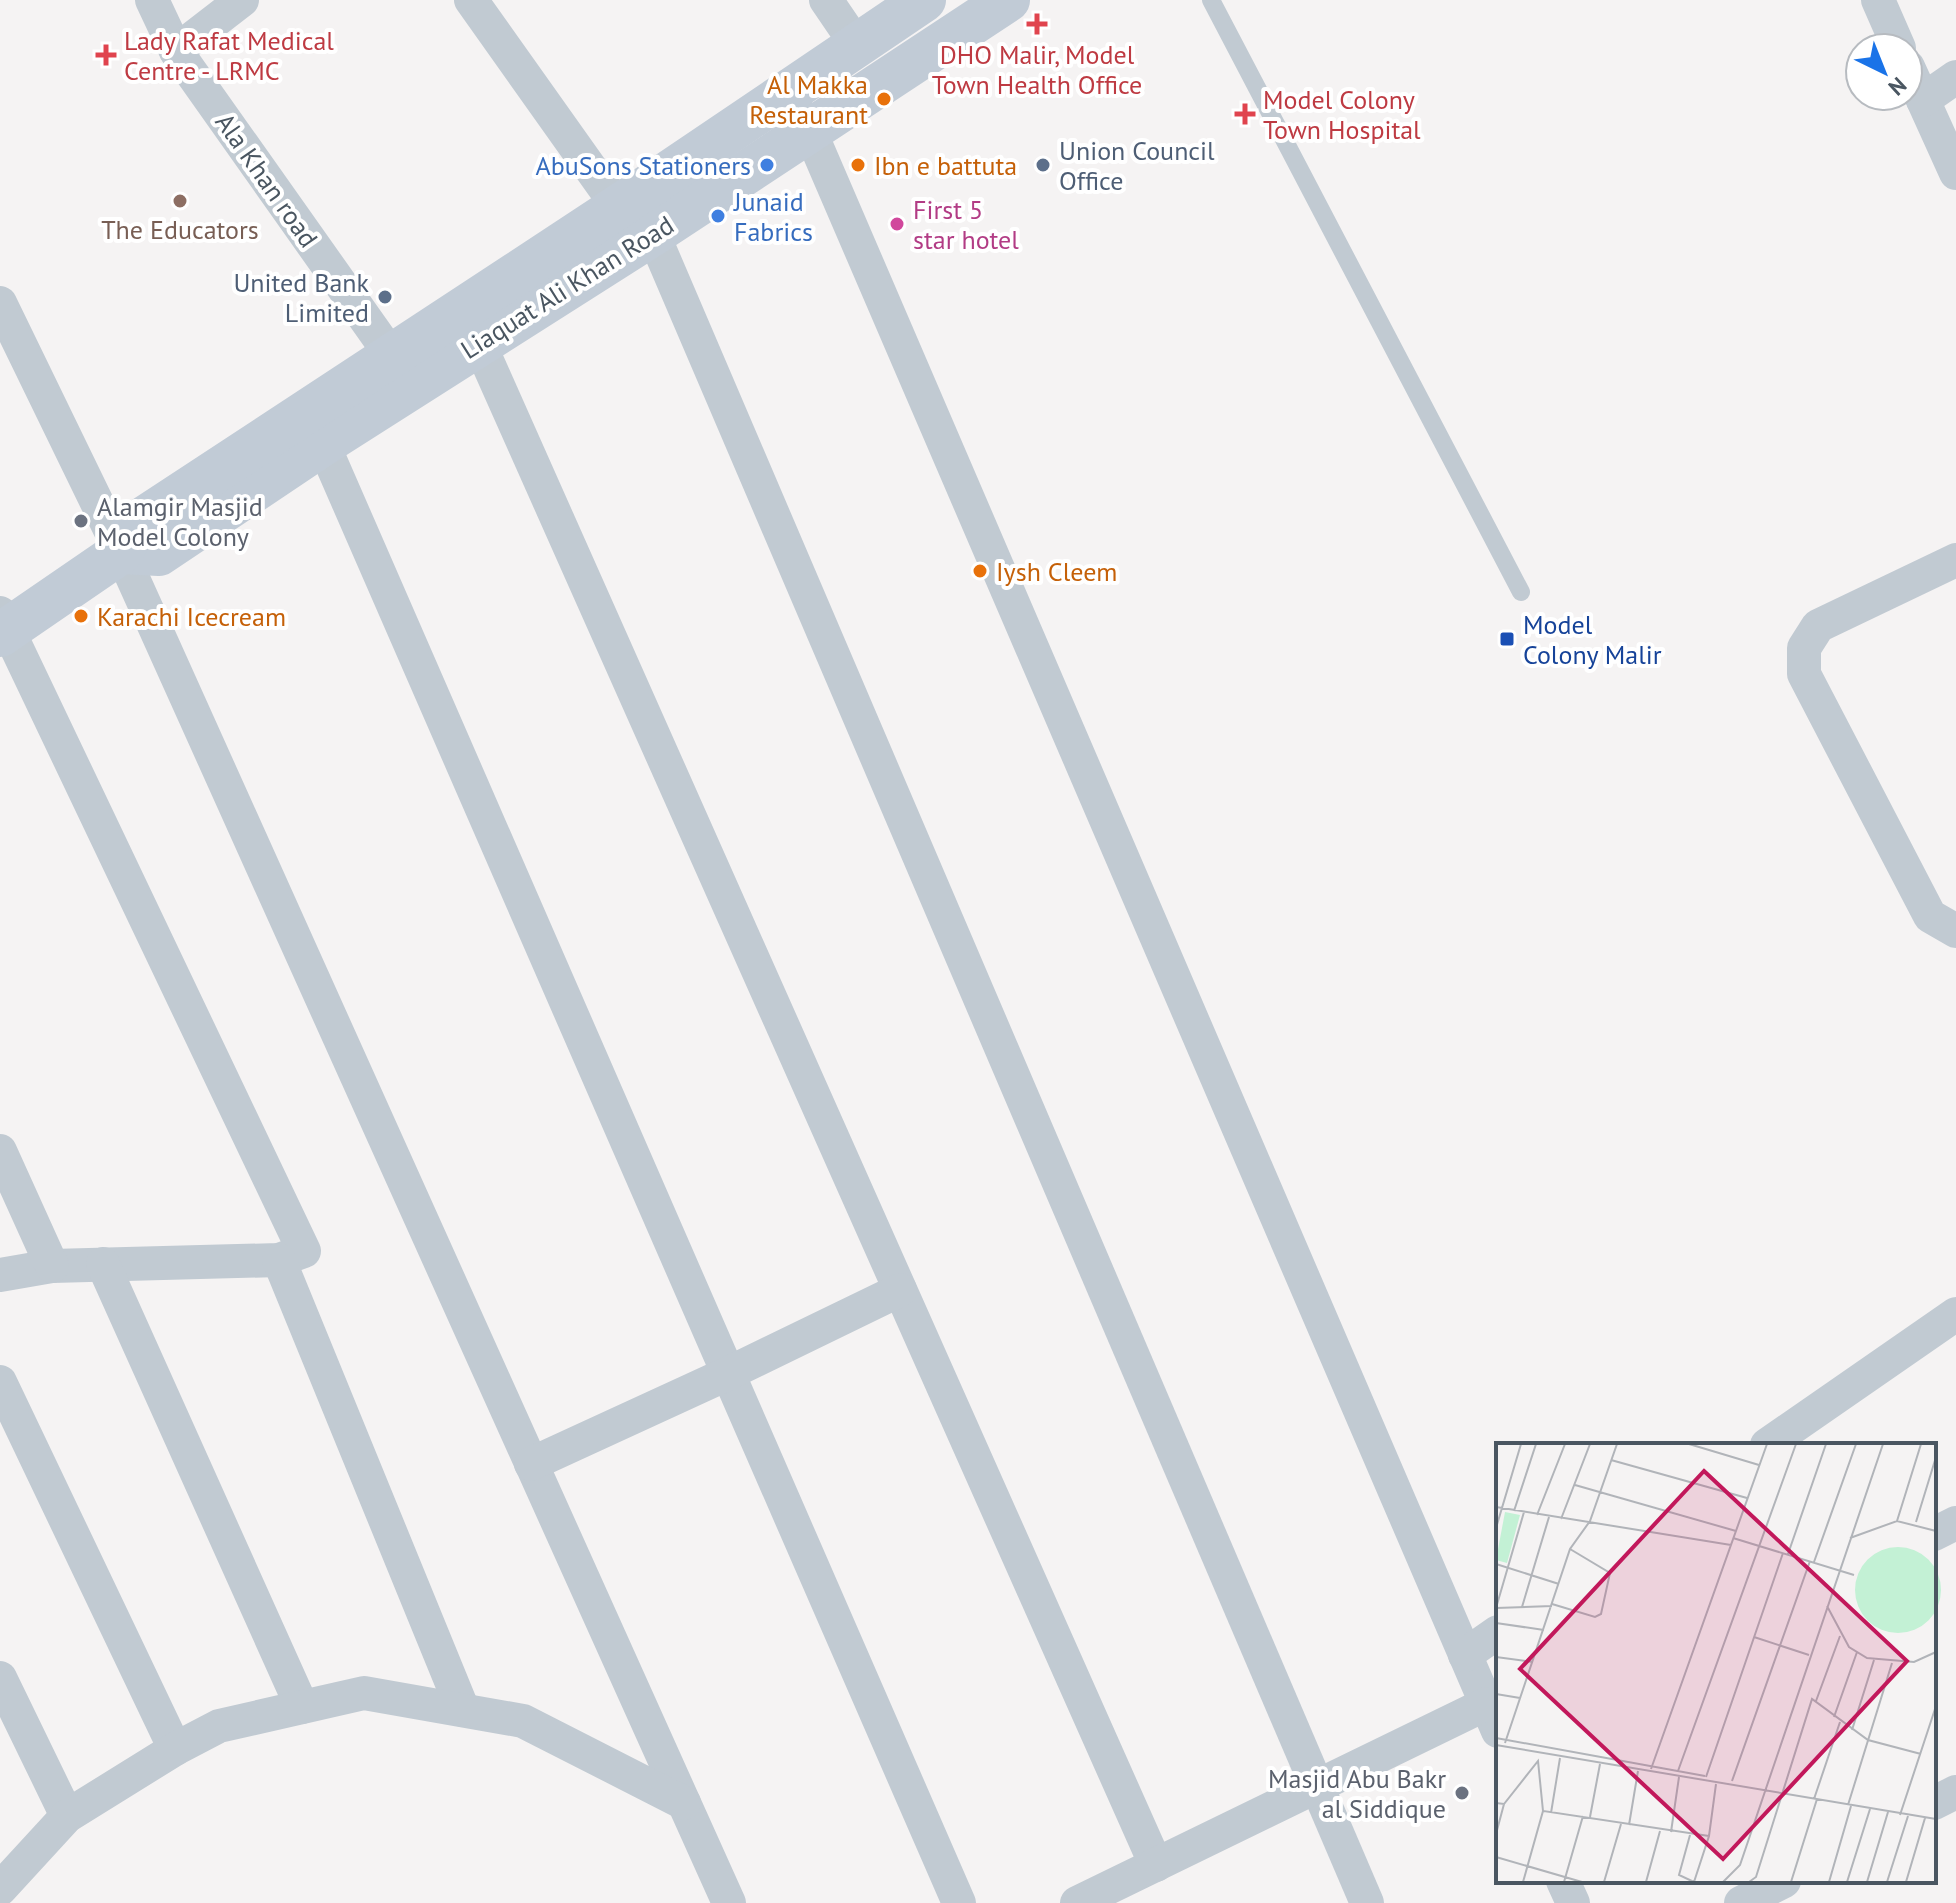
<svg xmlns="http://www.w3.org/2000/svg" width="1956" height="1903" viewBox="0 0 1956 1903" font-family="'PT Sans',sans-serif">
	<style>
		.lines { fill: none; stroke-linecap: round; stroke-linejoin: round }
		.lane { stroke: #c1cad2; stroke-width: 18 }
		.street { stroke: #c1cad2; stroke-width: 34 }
		.secondary { stroke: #c1cbd6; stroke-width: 44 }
		.health-dot { fill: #e0444e; stroke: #fff; stroke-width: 3 }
		.food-dot { fill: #e8710a; stroke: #fff; stroke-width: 3 }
		.shop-dot { fill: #3f7fe0; stroke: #fff; stroke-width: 3 }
		.service-dot { fill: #5c6f8a; stroke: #fff; stroke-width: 3 }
		.education-dot { fill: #8d6e63; stroke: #fff; stroke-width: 3 }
		.hotel-dot { fill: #d1479c; stroke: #fff; stroke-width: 3 }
		.worship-dot { fill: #6b7280; stroke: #fff; stroke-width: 3 }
		.transit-dot { fill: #1a4fb4; stroke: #fff; stroke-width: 3 }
		.labels { text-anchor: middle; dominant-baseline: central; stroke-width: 8; stroke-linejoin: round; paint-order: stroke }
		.health-label { font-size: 26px; fill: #be3a42; stroke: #fff; text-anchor: start }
		.food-label { font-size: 26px; fill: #c56008; stroke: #fff; text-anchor: start }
		.service-label { font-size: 26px; fill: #4e5e75; stroke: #fff; text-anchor: start }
		.shop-label { font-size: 26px; fill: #366cbe; stroke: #fff; text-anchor: end }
		.street-label { font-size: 26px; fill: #4a5661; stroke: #fff }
		.hotel-label { font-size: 26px; fill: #b23c85; stroke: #fff; text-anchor: start }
		.education-label { font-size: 26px; fill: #785e54; stroke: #fff }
		.worship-label { font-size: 26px; fill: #5b616d; stroke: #fff; text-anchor: start }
		.transit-label { font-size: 26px; fill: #164399; stroke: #fff; text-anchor: start }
		.inset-road { fill: none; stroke: #b1b4b9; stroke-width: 2 }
		.view { fill: #c2185b; fill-opacity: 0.15; stroke: #c2185b; stroke-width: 4 }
		.inset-edge { fill: none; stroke: #4a5661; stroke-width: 4 }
	</style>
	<rect width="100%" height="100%" fill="#f5f3f3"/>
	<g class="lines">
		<path class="lane" d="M1211 0 1521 592"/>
		<g class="street">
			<path d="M152 0 176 51 391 355"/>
			<path d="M471 0 618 207"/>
			<path d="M826 0 856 44"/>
			<path d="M1878 0 1899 48"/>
			<path d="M176 51 242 0"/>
			<path d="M1908 67 1956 173"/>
			<path d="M1923 100 1956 77"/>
			<path d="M797 110 809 129 1498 1731"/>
			<path d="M653 234 1367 1903"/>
			<path d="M0 303 121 552 729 1903"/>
			<path d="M479 343 1156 1865"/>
			<path d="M323 444 959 1903"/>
			<path d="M1956 560 1818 626 1804 648V674L1930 916 1956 931"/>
			<path d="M0 613 304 1251 279 1260 52 1266 0 1275"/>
			<path d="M0 1151 52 1266"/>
			<path d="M279 1260 463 1710"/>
			<path d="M103 1264 302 1707"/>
			<path d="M0 1382 175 1749"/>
			<path d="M1767 1445 1956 1314"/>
			<path d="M531 1464 729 1373 900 1290"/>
			<path d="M1934 1534 1956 1523"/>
			<path d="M1465 1655 1498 1632"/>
			<path d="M0 1678 67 1816"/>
			<path d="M1934 1803 1956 1792"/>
			<path d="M1563 1881 1573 1903"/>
			<path d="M0 1889 67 1816 175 1749 219 1726 364 1693 523 1721 684 1803"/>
			<path d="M1077 1903 1486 1704"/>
			<path d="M1741 1903 1784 1881"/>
		</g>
		<g class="secondary">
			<path d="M121 552 159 554 323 444 653 234 1008 0"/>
			<path d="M0 635 121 552 137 523 618 207 924 0"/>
		</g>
	</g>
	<g class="health-dot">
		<path d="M1033 12h8v8h8v8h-8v8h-8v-8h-8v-8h8z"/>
		<path d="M102 43h8v8h8v8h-8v8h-8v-8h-8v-8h8z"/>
		<path d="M1241 102h8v8h8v8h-8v8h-8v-8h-8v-8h8z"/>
	</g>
	<g class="food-dot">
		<circle cx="884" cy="99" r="8"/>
		<circle cx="858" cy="165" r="8"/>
		<circle cx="980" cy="571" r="8"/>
		<circle cx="81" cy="616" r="8"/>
	</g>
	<g class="shop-dot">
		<circle cx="767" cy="165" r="8"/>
		<circle cx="718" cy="216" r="8"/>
	</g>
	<g class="service-dot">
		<circle cx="1043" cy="165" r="8"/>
		<circle cx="385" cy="297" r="8"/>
	</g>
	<circle class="education-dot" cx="180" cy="201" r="8"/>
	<circle class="hotel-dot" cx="897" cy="224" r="8"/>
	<g class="worship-dot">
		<circle cx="81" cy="521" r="8"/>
		<circle cx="1462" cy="1793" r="8"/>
	</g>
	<rect class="transit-dot" x="1499" y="631" width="16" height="16" rx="4"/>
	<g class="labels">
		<g class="health-label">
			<text x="124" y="40">Lady Rafat Medical<tspan x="124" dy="30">Centre - LRMC</tspan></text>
			<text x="1037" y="54" text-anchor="middle">DHO Malir, Model<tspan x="1037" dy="30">Town Health Office</tspan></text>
			<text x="1263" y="99">Model Colony<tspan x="1263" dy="30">Town Hospital</tspan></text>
		</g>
		<g class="food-label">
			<text x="868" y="84" text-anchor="end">Al Makka<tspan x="868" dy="30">Restaurant</tspan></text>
			<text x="874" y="165">Ibn e battuta</text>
			<text x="996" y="571">Iysh Cleem</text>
			<text x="97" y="616">Karachi Icecream</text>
		</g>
		<g class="service-label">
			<text x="1059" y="150">Union Council<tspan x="1059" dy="30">Office</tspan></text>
			<text x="369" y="282" text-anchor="end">United Bank<tspan x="369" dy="30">Limited</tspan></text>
		</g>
		<g class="shop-label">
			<text x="751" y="165">AbuSons Stationers</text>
			<text x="734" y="201" text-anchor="start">Junaid<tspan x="734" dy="30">Fabrics</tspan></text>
		</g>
		<g class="street-label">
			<text transform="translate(267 180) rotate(55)">Ala Khan road</text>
			<text transform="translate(567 287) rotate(-32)">Liaquat Ali Khan Road</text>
		</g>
		<g class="hotel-label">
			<text x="913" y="209">First 5<tspan x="913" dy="30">star hotel</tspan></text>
		</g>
		<g class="education-label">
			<text x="180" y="229">The Educators</text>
		</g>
		<g class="worship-label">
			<text x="97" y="506">Alamgir Masjid<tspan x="97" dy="30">Model Colony</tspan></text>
			<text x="1446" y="1778" text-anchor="end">Masjid Abu Bakr<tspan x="1446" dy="30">al Siddique</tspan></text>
		</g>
		<g class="transit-label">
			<text x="1523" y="624">Model<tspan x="1523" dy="30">Colony Malir</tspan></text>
		</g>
	</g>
	<g transform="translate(1496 1443)">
		<rect width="440" height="440" fill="#f5f3f3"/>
		<path d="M9 69 24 72 11 120 0 117ZM359 147a43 43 0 1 1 86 0a43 43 0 1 1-86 0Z" fill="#c3f1d5"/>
		<path class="inset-road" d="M193 1 263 22M115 17 251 55M79 42 240 88M0 64 235 102M18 68 40 1M41 72 69 1M65 76 94 1M401 78 425 1M420 79 440 14M0 85 25 1M237 95 358 132M354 95 401 78 440 88M292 111 330 1M318 119 360 1M0 121 63 141M56 161 99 174 105 171 114 130 74 106M331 163 353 204 371 215 418 219 440 209M26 164 53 74M0 165 28 69M0 165 56 163M0 180 48 187M258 194 313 212M0 214 37 219M0 251 24 255M320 258 344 193M338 274 361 209M356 287 378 217M0 295 209 333M9 300 74 106 94 78 121 1M0 302 440 376M155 326 271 1M182 328 300 1M210 334 287 110M236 338 314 118M318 356 344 279M0 360 8 361 42 318 47 368 213 393M352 362 396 220M55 370 64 315M404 372 440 263M94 374 104 321M133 382 142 328M175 389 183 334M0 391 8 361M194 392 183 432 198 439M0 414 86 439M27 439 47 368M68 439 87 373M108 439 125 381M150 439 164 388M198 439 213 393 220 341M227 439 244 422 387 1M253 439 260 434 316 256 372 297 425 311M295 439 321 356M333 439 355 363M351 439 374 366M371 439 392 369M391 439 412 373M410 439 429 375"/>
		<path class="view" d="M208 28 411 218 227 416 24 226Z"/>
		<rect width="440" height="440" class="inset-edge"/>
	</g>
	<g transform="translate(1884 72) rotate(137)"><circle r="38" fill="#ffffff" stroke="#b7bbc0" stroke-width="2"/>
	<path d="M0-6L14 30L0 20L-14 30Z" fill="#1a73e8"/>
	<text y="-12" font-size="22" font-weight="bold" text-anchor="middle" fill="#4a5661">N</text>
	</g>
</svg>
